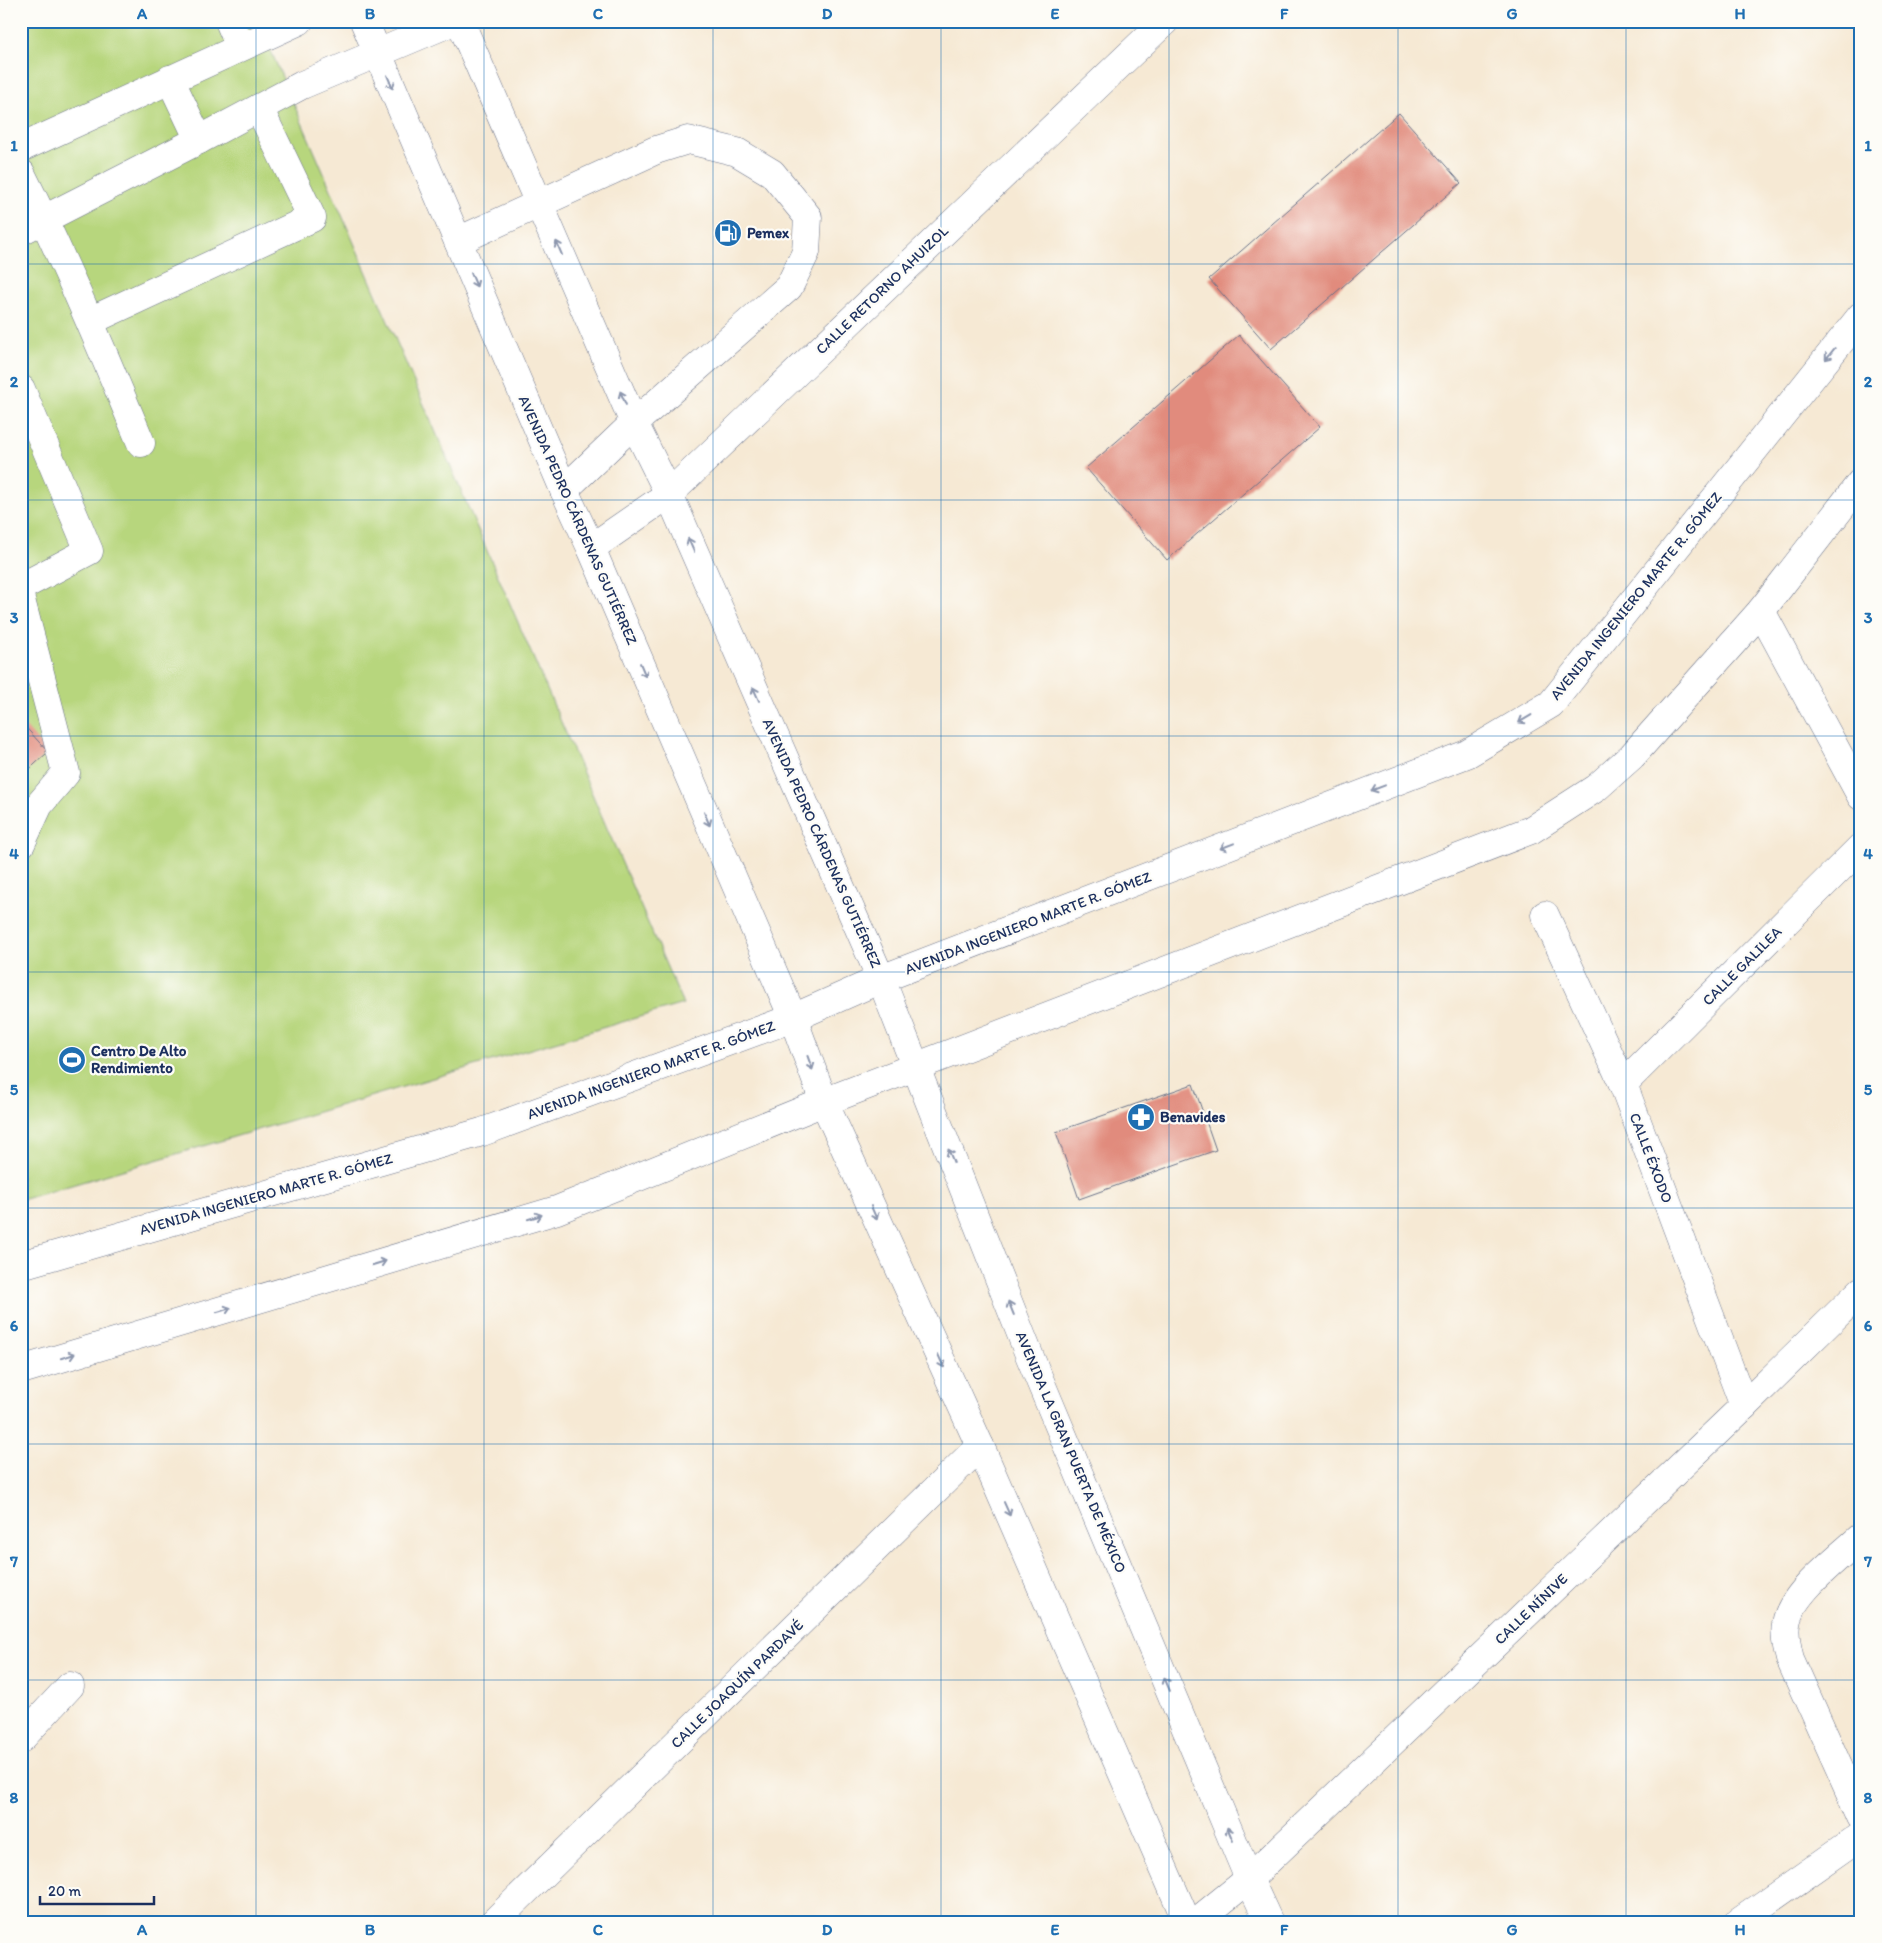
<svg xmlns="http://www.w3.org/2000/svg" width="1882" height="1943" viewBox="0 0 1882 1943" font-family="Itim,sans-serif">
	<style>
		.green { fill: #b7d67d; stroke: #69826e }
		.building { fill: #e18b7d }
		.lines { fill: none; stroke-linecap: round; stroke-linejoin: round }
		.minor-casing { stroke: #687087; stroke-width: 29 }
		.major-casing { stroke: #687087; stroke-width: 29 }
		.highway-casing { stroke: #687087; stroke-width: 29 }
		.minor { stroke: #fff; stroke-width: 28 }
		.major { stroke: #fff; stroke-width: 28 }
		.highway { stroke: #fff; stroke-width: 28 }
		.oneway { stroke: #8d97ae }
		.grid { fill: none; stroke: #1f6fb2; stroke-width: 1; stroke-opacity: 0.55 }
		.labels { text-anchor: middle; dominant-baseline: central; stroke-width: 4.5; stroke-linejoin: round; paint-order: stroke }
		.poi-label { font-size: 15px; font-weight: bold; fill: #1b2f5e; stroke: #fdfcf7; text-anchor: start }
		.street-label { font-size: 15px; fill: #1b2f5e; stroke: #fdfcf7 }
		.neatline { fill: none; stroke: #1f6fb2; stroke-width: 2 }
		.grid-label { font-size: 16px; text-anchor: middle; font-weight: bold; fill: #1f6fb2 }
	</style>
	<rect width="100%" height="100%" fill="#fdfcf7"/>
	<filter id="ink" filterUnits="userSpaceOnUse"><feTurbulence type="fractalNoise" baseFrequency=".02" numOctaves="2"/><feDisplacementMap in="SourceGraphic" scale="10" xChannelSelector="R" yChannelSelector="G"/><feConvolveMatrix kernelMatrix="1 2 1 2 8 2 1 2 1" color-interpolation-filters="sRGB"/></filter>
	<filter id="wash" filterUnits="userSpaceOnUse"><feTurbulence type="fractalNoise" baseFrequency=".0096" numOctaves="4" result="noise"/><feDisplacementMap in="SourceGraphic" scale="20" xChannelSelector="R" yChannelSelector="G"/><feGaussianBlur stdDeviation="1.12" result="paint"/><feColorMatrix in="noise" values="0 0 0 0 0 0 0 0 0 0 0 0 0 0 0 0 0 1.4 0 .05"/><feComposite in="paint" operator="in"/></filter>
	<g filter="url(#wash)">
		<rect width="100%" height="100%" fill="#f6e9d4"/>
		<path class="green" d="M21 21H258L683 1004 21 1200Z"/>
		<g id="blocks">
			<g class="building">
				<path d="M1399 113 1461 183 1271 349 1209 279Z"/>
				<path d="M1239 335 1320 427 1167 560 1086 468Z"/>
				<path d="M21 722 48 752 21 777Z"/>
				<path d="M1193 1084 1216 1150 1079 1199 1056 1132Z"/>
			</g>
		</g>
	</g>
	<g filter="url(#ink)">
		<use href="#blocks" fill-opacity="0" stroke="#687087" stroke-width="1"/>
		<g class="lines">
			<g class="minor-casing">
				<g id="minor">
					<path d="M229 21 240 47"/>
					<path d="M170 79 199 140"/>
					<path d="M21 148 299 21"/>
					<path d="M21 173C65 261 103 352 141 443"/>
					<path d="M21 231 199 140 302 85 454 21"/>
					<path d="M458 241 656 150 688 140 737 152 772 173 808 217 806 252 789 287 634 423 564 490"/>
					<path d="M90 321 312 218 259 108"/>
					<path d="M21 389 89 551 21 587"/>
					<path d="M591 548 669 494 1165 21"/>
					<path d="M21 600 66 773 39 805 21 844"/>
					<path d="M1761 611 1861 796"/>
					<path d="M1545 915 1623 1084 1744 1406"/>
					<path d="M1623 1084 1861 847"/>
					<path d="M1861 1537C1838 1558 1790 1594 1786 1624 1784 1636 1787 1647 1790 1659L1861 1817"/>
					<path d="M21 1739 70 1686"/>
					<path d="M494 1922 980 1446"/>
					<path d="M1196 1922 1249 1879 1744 1406 1861 1291"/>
					<path d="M1739 1922 1861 1836"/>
				</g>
			</g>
			<g class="major-casing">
				<g id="major">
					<path d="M21 1265 482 1132 793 1018 881 979 1467 754 1551 704 1861 316"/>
					<path d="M21 1370 557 1210 824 1102 1531 830 1596 788 1632 756 1761 611 1861 482"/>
				</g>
			</g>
			<g class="highway-casing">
				<g id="highway">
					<path d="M364 21 564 490 591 548 793 1018 824 1102 980 1446 1187 1922"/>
					<path d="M460 21 634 423 669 494 881 979 1030 1357 1249 1879 1269 1922"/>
				</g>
			</g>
			<use href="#minor" class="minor"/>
			<use href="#major" class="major"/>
			<use href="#highway" class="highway"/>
		</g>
		<defs><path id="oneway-shaft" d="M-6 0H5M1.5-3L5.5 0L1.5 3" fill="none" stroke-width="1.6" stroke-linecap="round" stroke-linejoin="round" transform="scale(1.25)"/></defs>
		<g class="oneway">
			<use href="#oneway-shaft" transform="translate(390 82) rotate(67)"/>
			<use href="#oneway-shaft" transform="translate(559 248) rotate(-113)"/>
			<use href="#oneway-shaft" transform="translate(474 280) rotate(67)"/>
			<use href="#oneway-shaft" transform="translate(1830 354) rotate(129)"/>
			<use href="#oneway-shaft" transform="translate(623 398) rotate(-113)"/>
			<use href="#oneway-shaft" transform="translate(691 545) rotate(-114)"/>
			<use href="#oneway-shaft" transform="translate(643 670) rotate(67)"/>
			<use href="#oneway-shaft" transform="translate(756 694) rotate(-114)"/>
			<use href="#oneway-shaft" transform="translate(1525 719) rotate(149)"/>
			<use href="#oneway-shaft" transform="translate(1378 788) rotate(159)"/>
			<use href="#oneway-shaft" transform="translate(707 819) rotate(67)"/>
			<use href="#oneway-shaft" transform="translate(1227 846) rotate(159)"/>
			<use href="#oneway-shaft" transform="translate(810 1063) rotate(70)"/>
			<use href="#oneway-shaft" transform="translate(951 1156) rotate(-112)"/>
			<use href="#oneway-shaft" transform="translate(874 1213) rotate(66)"/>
			<use href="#oneway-shaft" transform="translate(535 1217) rotate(-17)"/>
			<use href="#oneway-shaft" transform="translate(379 1263) rotate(-17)"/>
			<use href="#oneway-shaft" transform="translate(1011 1308) rotate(-112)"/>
			<use href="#oneway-shaft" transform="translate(224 1310) rotate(-17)"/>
			<use href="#oneway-shaft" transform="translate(68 1356) rotate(-17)"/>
			<use href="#oneway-shaft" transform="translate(941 1361) rotate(66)"/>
			<use href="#oneway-shaft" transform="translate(1007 1509) rotate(66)"/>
			<use href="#oneway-shaft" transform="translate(1167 1684) rotate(-113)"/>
			<use href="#oneway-shaft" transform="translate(1230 1834) rotate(-113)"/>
		</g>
	</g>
	<path class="grid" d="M256 21V1922M484 21V1922M713 21V1922M941 21V1922M1169 21V1922M1398 21V1922M1626 21V1922M21 264H1861M21 500H1861M21 736H1861M21 972H1861M21 1208H1861M21 1444H1861M21 1680H1861"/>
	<defs>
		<g id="fuel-disc" transform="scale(1.4375)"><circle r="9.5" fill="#1f6fb2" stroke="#fdfcf7"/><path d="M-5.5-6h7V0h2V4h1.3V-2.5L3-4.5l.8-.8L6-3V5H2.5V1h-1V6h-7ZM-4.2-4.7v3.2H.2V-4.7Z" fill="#fff"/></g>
		<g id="stadium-disc" transform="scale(1.4375)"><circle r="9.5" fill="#1f6fb2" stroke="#fdfcf7"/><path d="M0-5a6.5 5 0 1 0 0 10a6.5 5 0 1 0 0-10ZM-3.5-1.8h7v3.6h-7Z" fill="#fff"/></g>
		<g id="pharmacy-disc" transform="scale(1.4375)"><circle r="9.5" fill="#1f6fb2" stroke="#fdfcf7"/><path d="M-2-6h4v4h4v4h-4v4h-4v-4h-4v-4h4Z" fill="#fff"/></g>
	</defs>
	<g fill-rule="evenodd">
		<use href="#fuel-disc" x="728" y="233"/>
		<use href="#stadium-disc" x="72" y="1060"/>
		<use href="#pharmacy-disc" x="1141" y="1117"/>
	</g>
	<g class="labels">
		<g class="poi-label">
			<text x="747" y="233">Pemex</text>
			<text x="91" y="1051">Centro De Alto<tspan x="91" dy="17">Rendimiento</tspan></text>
			<text x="1160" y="1117">Benavides</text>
		</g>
		<g class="street-label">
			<text transform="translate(882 290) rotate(-44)">CALLE RETORNO AHUIZOL</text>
			<text transform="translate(578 520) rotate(66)">AVENIDA PEDRO CÁRDENAS GUTIÉRREZ</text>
			<text transform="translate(1636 596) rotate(-51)">AVENIDA INGENIERO MARTE R. GÓMEZ</text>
			<text transform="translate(822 843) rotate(66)">AVENIDA PEDRO CÁRDENAS GUTIÉRREZ</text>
			<text transform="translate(1028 923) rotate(-21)">AVENIDA INGENIERO MARTE R. GÓMEZ</text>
			<text transform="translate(1742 966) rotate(-45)">CALLE GALILEA</text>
			<text transform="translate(651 1070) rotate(-20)">AVENIDA INGENIERO MARTE R. GÓMEZ</text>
			<text transform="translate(1651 1158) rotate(69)">CALLE ÉXODO</text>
			<text transform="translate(266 1194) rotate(-16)">AVENIDA INGENIERO MARTE R. GÓMEZ</text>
			<text transform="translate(1071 1452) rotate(67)">AVENIDA LA GRAN PUERTA DE MÉXICO</text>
			<text transform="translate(1531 1609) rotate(-44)">CALLE NÍNIVE</text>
			<text transform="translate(737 1684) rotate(-44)">CALLE JOAQUÍN PARDAVÉ</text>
		</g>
	</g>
	<rect width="1882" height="1943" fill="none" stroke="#fdfcf7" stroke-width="55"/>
	<path d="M40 1896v8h114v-8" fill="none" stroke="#1b2f5e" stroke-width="2.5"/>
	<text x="48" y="1896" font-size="15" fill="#1b2f5e" stroke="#fdfcf7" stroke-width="4" paint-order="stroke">20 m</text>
	<rect x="28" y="28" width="1826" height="1888" class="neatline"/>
	<g class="grid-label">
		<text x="142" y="19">A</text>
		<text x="370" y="19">B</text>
		<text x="598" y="19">C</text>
		<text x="827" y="19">D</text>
		<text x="1055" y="19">E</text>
		<text x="1284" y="19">F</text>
		<text x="1512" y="19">G</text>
		<text x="1740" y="19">H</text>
		<text x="14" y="151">1</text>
		<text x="1868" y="151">1</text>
		<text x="14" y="387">2</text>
		<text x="1868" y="387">2</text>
		<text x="14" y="623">3</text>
		<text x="1868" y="623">3</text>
		<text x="14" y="859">4</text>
		<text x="1868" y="859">4</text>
		<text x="14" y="1095">5</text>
		<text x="1868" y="1095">5</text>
		<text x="14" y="1331">6</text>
		<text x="1868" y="1331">6</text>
		<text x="14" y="1567">7</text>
		<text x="1868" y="1567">7</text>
		<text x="14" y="1803">8</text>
		<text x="1868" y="1803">8</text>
		<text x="142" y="1935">A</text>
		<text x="370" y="1935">B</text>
		<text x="598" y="1935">C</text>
		<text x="827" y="1935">D</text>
		<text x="1055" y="1935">E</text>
		<text x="1284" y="1935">F</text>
		<text x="1512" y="1935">G</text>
		<text x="1740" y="1935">H</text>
	</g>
</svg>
